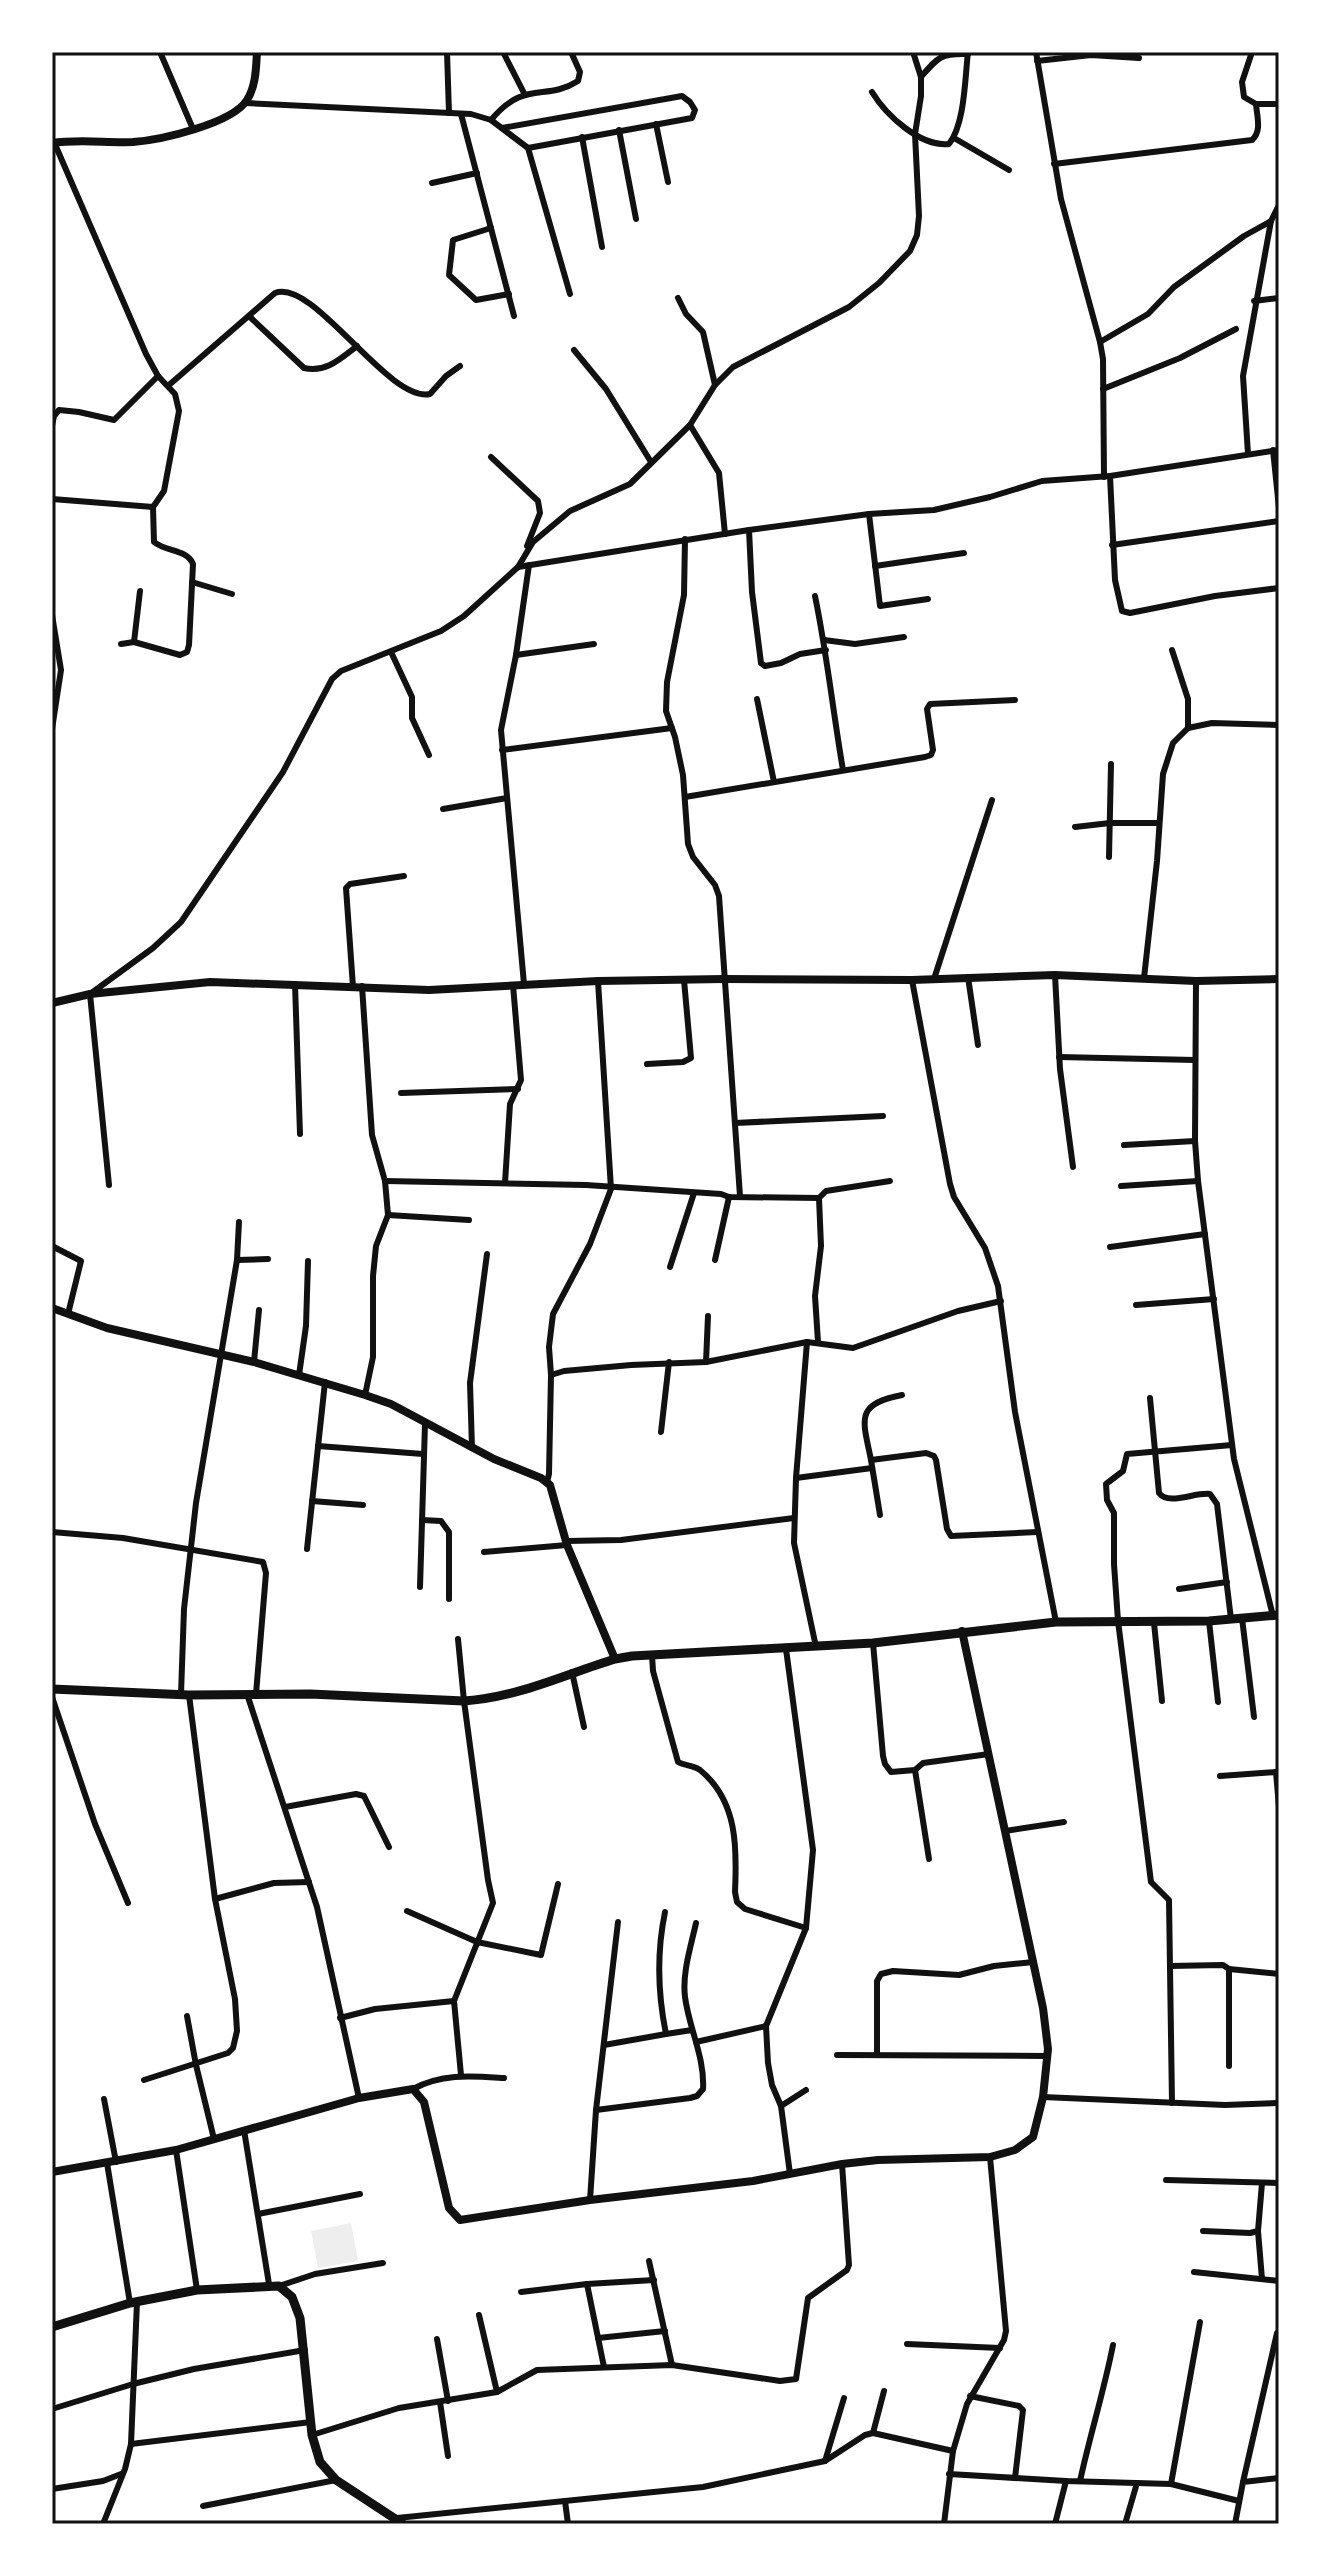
<svg xmlns="http://www.w3.org/2000/svg" width="1331" height="2576" viewBox="0 0 1331 2576" font-family="Arial,sans-serif">
	<style>
		.green { fill: #eee }
		.lines { fill: none; stroke-linecap: round; stroke-linejoin: round }
		.minor { stroke: #111; stroke-width: 6 }
		.tertiary { stroke: #111; stroke-width: 8 }
		.secondary { stroke: #111; stroke-width: 9 }
		.neatline { fill: none; stroke: #111; stroke-width: 3 }
	</style>
	<rect width="100%" height="100%" fill="#fff"/>
	<path class="green" d="M351 2223 358 2261 318 2268 311 2231Z"/>
	<g class="lines">
		<g class="minor">
			<path d="M160 52 193 129"/>
			<path d="M447 52 449 113"/>
			<path d="M503 52 524 93"/>
			<path d="M1036 52 1061 199 1100 342 1103 359 1104 477"/>
			<path d="M1252 52 1242 82 1244 97 1256 104H1279"/>
			<path d="M1037 61 1091 55 1139 58"/>
			<path d="M921 77C938 57 941 53 968 54"/>
			<path d="M872 92C886 115 920 147 949 144 965 124 965 77 968 52"/>
			<path d="M246 103 471 114 491 120 528 148 570 294"/>
			<path d="M461 114 514 316"/>
			<path d="M491 120C525 79 545 102 578 81L580 72 571 52"/>
			<path d="M656 124 668 182"/>
			<path d="M502 128 682 96 690 102 695 110 692 118 528 148"/>
			<path d="M619 130 636 219"/>
			<path d="M582 137 602 247"/>
			<path d="M954 138 1009 170"/>
			<path d="M1054 164 1252 140C1262 131 1257 117 1256 104"/>
			<path d="M432 183 477 173"/>
			<path d="M491 228 453 240 449 275 476 300 509 294"/>
			<path d="M678 298 686 314 703 332 715 385"/>
			<path d="M1254 301 1279 298"/>
			<path d="M250 317 304 368C326 373 340 359 357 346"/>
			<path d="M1100 342 1148 314 1174 287 1244 236 1271 221"/>
			<path d="M574 350 606 389 651 462"/>
			<path d="M169 385 275 293C314 278 388 403 430 394L446 376 460 366"/>
			<path d="M1103 389 1180 358 1236 329"/>
			<path d="M690 425 719 473 725 534"/>
			<path d="M52 426 54 416 59 410 79 412 114 420 158 376"/>
			<path d="M1273 450 1279 508"/>
			<path d="M1248 454 1243 376 1271 221 1279 205"/>
			<path d="M491 457 538 501 540 513 527 546"/>
			<path d="M1110 476 1115 580 1122 611 1130 613 1215 596 1279 588"/>
			<path d="M52 499 153 507 164 491 179 411 175 394 158 376 146 354 54 142"/>
			<path d="M869 514 880 606 928 599"/>
			<path d="M749 530 752 592 761 663 765 666 781 663 800 654 826 650"/>
			<path d="M685 539 684 595 667 682 666 711 675 737 683 775 688 844 693 857 715 885 719 896 740 1196"/>
			<path d="M1112 545 1279 521"/>
			<path d="M875 566 964 553"/>
			<path d="M518 567 533 542 570 511 630 484 690 425 715 385 733 367 849 307 879 283 910 251 917 235 919 216 915 134 921 96V77L913 52"/>
			<path d="M192 582 232 594"/>
			<path d="M815 596C827 654 833 712 843 770"/>
			<path d="M52 615 61 670 52 729"/>
			<path d="M824 640 855 644 904 637"/>
			<path d="M134 642 140 591"/>
			<path d="M121 644 134 642 180 655 187 652 189 645 193 564C187 549 166 552 154 542L153 507"/>
			<path d="M1172 650 1188 699V728"/>
			<path d="M391 652 412 697V718L429 755"/>
			<path d="M516 655 594 644"/>
			<path d="M757 699 774 782"/>
			<path d="M502 750 672 728"/>
			<path d="M685 797 925 757 931 755 933 750 927 709 930 704 1015 700"/>
			<path d="M443 809 507 798"/>
			<path d="M1075 827 1110 823H1159"/>
			<path d="M1109 857 1111 764"/>
			<path d="M1055 975 1060 1069 1073 1167"/>
			<path d="M968 977 978 1045"/>
			<path d="M1144 978 1157 861 1163 774 1173 743 1188 728 1212 723 1279 725"/>
			<path d="M934 979 992 800"/>
			<path d="M912 980 950 1184 954 1197 985 1248 998 1286 1015 1412 1056 1622"/>
			<path d="M1196 981 1195 1141 1198 1181 1234 1459 1273 1616"/>
			<path d="M295 984 300 1134"/>
			<path d="M524 984 501 730 516 655 529 565"/>
			<path d="M362 986 372 1135 385 1181 388 1215 376 1246 373 1276V1357L365 1395"/>
			<path d="M353 987 346 888 350 884 404 876"/>
			<path d="M1059 1057 1195 1060"/>
			<path d="M647 1064 683 1062 691 1058 684 980"/>
			<path d="M401 1093 518 1089"/>
			<path d="M735 1123 883 1116"/>
			<path d="M1124 1145 1195 1141"/>
			<path d="M385 1181 586 1185 721 1194 729 1197 819 1198 826 1191 890 1181"/>
			<path d="M505 1183 510 1104 521 1080 513 985"/>
			<path d="M109 1185 90 994 153 948 181 922 283 772 332 679 341 671 441 631 464 616 518 567 749 530 869 514 934 510 990 497 1042 481 1110 476 1279 450"/>
			<path d="M1121 1186 1198 1181"/>
			<path d="M388 1215 469 1220"/>
			<path d="M52 1246 81 1261 68 1314"/>
			<path d="M1110 1247 1205 1234"/>
			<path d="M237 1260 268 1259"/>
			<path d="M715 1260 729 1197"/>
			<path d="M670 1267 694 1193"/>
			<path d="M1136 1305 1214 1299"/>
			<path d="M807 1342 796 1478 794 1543 816 1647"/>
			<path d="M818 1342 815 1296 821 1246 819 1198"/>
			<path d="M254 1362 259 1310"/>
			<path d="M706 1362 708 1316"/>
			<path d="M299 1375 306 1326 308 1261"/>
			<path d="M551 1375 564 1371 631 1365 706 1362 807 1342 853 1348 958 1311 1001 1301"/>
			<path d="M1150 1398 1159 1493C1169 1506 1194 1492 1210 1494L1217 1504 1231 1619"/>
			<path d="M661 1432 669 1362"/>
			<path d="M318 1446 423 1454"/>
			<path d="M472 1448 470 1383 487 1254"/>
			<path d="M871 1460C863 1420 854 1404 902 1395"/>
			<path d="M796 1478 872 1468"/>
			<path d="M547 1482 549 1474 551 1375 549 1347 553 1314 590 1244 611 1189 598 981"/>
			<path d="M312 1501 363 1505"/>
			<path d="M880 1515 871 1460 926 1453 934 1456 936 1460 947 1529 951 1536 1037 1532"/>
			<path d="M422 1520 441 1521 449 1532V1599"/>
			<path d="M52 1532 123 1538 263 1562 266 1573 256 1694"/>
			<path d="M566 1541 621 1540 794 1518"/>
			<path d="M307 1549 325 1382"/>
			<path d="M484 1552 567 1545"/>
			<path d="M420 1587 425 1424"/>
			<path d="M1179 1589 1227 1582"/>
			<path d="M1242 1618 1254 1717"/>
			<path d="M1209 1621 1218 1702"/>
			<path d="M1154 1623 1162 1701"/>
			<path d="M458 1639 464 1701 488 1880 493 1903 454 2001 461 2075"/>
			<path d="M873 1643 883 1756 885 1764 891 1772 915 1770 923 1763 989 1754"/>
			<path d="M786 1649 813 1850 806 1928 766 2026 768 2063 772 2085 781 2106 790 2174"/>
			<path d="M652 1655 653 1671 678 1762C685 1766 693 1765 700 1770 738 1801 737 1849 735 1892L737 1902 745 1909 806 1928"/>
			<path d="M572 1672 584 1727"/>
			<path d="M181 1694 184 1609 196 1503 237 1260 239 1222"/>
			<path d="M247 1694 317 1907 359 2098"/>
			<path d="M52 1697 95 1824 128 1903"/>
			<path d="M915 1770 929 1859"/>
			<path d="M1279 1771 1276 1772 1279 1807"/>
			<path d="M1220 1776 1276 1772"/>
			<path d="M285 1807 356 1794 364 1796 389 1847"/>
			<path d="M1005 1831 1064 1822"/>
			<path d="M215 1899 274 1883 309 1882"/>
			<path d="M407 1911 477 1942 541 1955 558 1884"/>
			<path d="M665 1912C657 1951 658 1995 666 2034L692 2030"/>
			<path d="M1170 1966 1223 1965 1229 1969V2066"/>
			<path d="M1229 1969 1279 1974"/>
			<path d="M187 2016 196 2065 214 2139"/>
			<path d="M340 2018 375 2009 454 2001"/>
			<path d="M696 2042 766 2026"/>
			<path d="M604 2045 666 2034"/>
			<path d="M877 2053V1981L881 1974 893 1971 959 1975 994 1966 1034 1962"/>
			<path d="M837 2055 1047 2056"/>
			<path d="M144 2080 228 2053 233 2048 237 2031 235 1999 215 1899 189 1695"/>
			<path d="M413 2089C442 2073 472 2076 504 2078"/>
			<path d="M1043 2097 1225 2105 1279 2103"/>
			<path d="M104 2099 116 2162"/>
			<path d="M1172 2103 1169 1900 1151 1882 1118 1621 1114 1564V1513L1107 1500 1106 1484 1123 1471 1127 1454 1232 1445"/>
			<path d="M781 2106 806 2090"/>
			<path d="M596 2110 690 2098 697 2096 703 2089C705 2058 689 2028 685 1997 682 1973 691 1946 696 1923"/>
			<path d="M244 2130 269 2284"/>
			<path d="M176 2150 197 2290"/>
			<path d="M107 2163 130 2303"/>
			<path d="M1166 2180 1279 2183"/>
			<path d="M590 2200 596 2110 618 1922"/>
			<path d="M258 2214 360 2194"/>
			<path d="M1203 2231 1250 2233 1258 2231 1262 2183"/>
			<path d="M1258 2231 1262 2279"/>
			<path d="M649 2261 672 2365"/>
			<path d="M1194 2272 1279 2281"/>
			<path d="M587 2284 654 2280"/>
			<path d="M279 2286 315 2274 383 2263"/>
			<path d="M521 2292 587 2284 604 2367"/>
			<path d="M479 2315 497 2392"/>
			<path d="M598 2338 665 2331"/>
			<path d="M437 2339 448 2401"/>
			<path d="M907 2344 1000 2348"/>
			<path d="M970 2396 1019 2406 1023 2410 1015 2478"/>
			<path d="M440 2402 448 2456"/>
			<path d="M52 2409 133 2384 194 2369 305 2350"/>
			<path d="M873 2433 884 2391"/>
			<path d="M312 2435 399 2408 497 2392 537 2370 672 2365 780 2381 796 2379 808 2298 847 2270 849 2265 842 2164"/>
			<path d="M131 2444 311 2422"/>
			<path d="M825 2461 844 2398"/>
			<path d="M949 2474 1066 2481 1171 2484 1200 2322"/>
			<path d="M1080 2481C1090 2435 1104 2391 1113 2345"/>
			<path d="M1243 2482 1277 2333"/>
			<path d="M1171 2484 1239 2501"/>
			<path d="M52 2489 103 2481 121 2474"/>
			<path d="M565 2501 568 2524"/>
			<path d="M203 2506 336 2480"/>
			<path d="M397 2518 703 2487 825 2461 865 2435 873 2433 953 2451"/>
			<path d="M103 2524 125 2469 131 2444 137 2302"/>
			<path d="M944 2524 953 2451 967 2404 1004 2340 1006 2331 990 2157"/>
			<path d="M1055 2524 1066 2481"/>
			<path d="M1125 2524 1137 2483"/>
			<path d="M1235 2524 1243 2482 1279 2478"/>
		</g>
		<g class="tertiary">
			<path d="M52 143C79 139 106 143 133 142 160 140 232 124 247 100 256 86 256 68 257 52"/>
			<path d="M52 1003 90 994 210 982 429 990 598 981 724 979 912 980 1055 975 1196 981 1279 979"/>
			<path d="M52 1308 107 1328 254 1362 365 1395 391 1404 494 1459 541 1478 550 1485 567 1545 615 1659"/>
			<path d="M52 2172 176 2150 359 2098 413 2089 424 2102 449 2208 460 2220 590 2200 753 2181 842 2164 878 2160 990 2157 1015 2150 1033 2137 1043 2097 1048 2049 1043 2008 962 1631"/>
		</g>
		<g class="secondary">
			<path d="M52 1689 189 1695 310 1694 464 1701C519 1697 563 1675 615 1659L632 1656 873 1643 1056 1622 1209 1621 1279 1615"/>
			<path d="M52 2327 130 2303 197 2290 279 2286 292 2297 300 2318 312 2435 320 2462 336 2480 403 2524"/>
		</g>
	</g>
	<rect width="1331" height="2576" fill="none" stroke="#ffffff" stroke-width="108"/>
	<rect x="54" y="54" width="1223" height="2468" class="neatline"/>
</svg>
